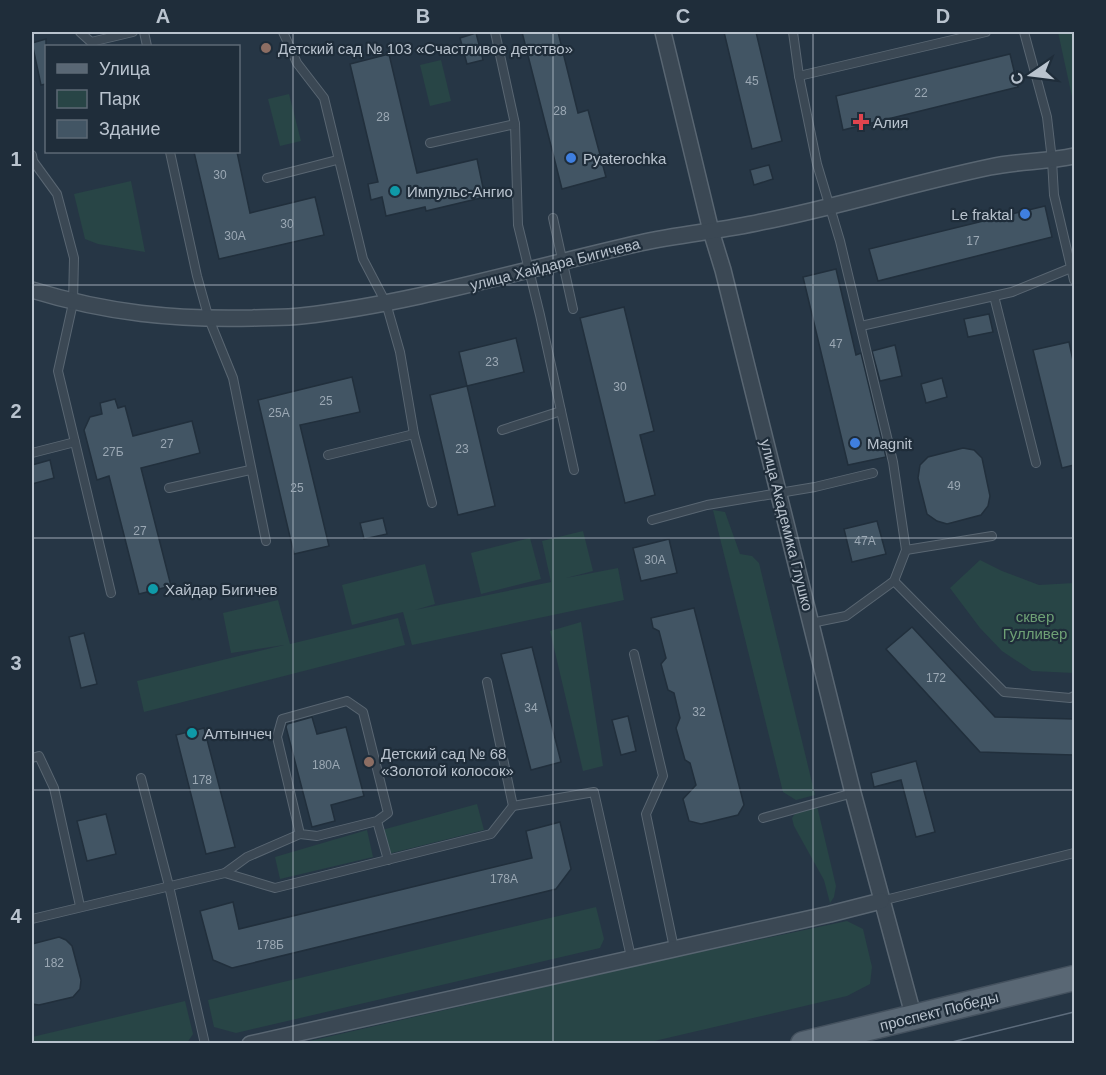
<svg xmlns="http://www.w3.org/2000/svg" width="1106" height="1075" viewBox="0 0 1106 1075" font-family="Arial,sans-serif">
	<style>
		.green { fill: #284546 }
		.building { fill: #425564; stroke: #212f3c; stroke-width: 1.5 }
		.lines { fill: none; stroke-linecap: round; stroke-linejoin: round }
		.lane-casing { stroke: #596672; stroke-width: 10 }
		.street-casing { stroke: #596672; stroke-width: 18 }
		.primary-casing { stroke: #44515e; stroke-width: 27 }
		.lane { stroke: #3b4854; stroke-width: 8 }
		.street { stroke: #3b4854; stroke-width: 15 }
		.primary { stroke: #596774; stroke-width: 24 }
		.tram { stroke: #5d6c7c; stroke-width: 1.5 }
		.grid { fill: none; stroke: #b9c3ce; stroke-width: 1.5; stroke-opacity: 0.55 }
		.education-dot { fill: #8d6e63; stroke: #1f2d3a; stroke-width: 2 }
		.health-dot { fill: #e0444e; stroke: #1f2d3a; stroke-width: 2 }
		.shop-dot { fill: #3f7fe0; stroke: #1f2d3a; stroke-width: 2 }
		.culture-dot { fill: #0f9aa8; stroke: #1f2d3a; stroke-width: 2 }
		.labels { text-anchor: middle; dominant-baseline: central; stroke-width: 4.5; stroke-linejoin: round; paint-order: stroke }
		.number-label { font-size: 12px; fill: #9ba8b4 }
		.poi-label { font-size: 15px; fill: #b9c3ce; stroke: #1f2d3a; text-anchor: start }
		.street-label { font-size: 15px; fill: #b9c3ce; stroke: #1f2d3a }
		.park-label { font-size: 15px; fill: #6ea075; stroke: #1f2d3a }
		.neatline { fill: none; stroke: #b9c3ce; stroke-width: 2 }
		.grid-label { font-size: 20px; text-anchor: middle; font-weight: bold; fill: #b9c3ce }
	</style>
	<rect width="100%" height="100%" fill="#263645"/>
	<g class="green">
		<path d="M1058 32H1074V106Z"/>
		<path d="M441 60 451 101 430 106 420 65Z"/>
		<path d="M289 94 301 141 280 146 268 99Z"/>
		<path d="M131 181 145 252 98 244 85 239 74 194Z"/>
		<path d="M713 510 725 512 740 554 752 556 759 563 815 795 796 800 783 792Z"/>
		<path d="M583 531 593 571 566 578 618 568 624 600 412 645 403 612 352 625 342 585 425 564 435 604 415 610 551 582 542 541Z"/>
		<path d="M530 538 541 579 481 594 471 553Z"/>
		<path d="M980 560 1002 571 1039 585 1074 583V673L1032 671 1002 651 980 628 950 588Z"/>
		<path d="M278 600 290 644 398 618 405 645 144 712 137 681 284 645 231 653 223 613Z"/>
		<path d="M581 622 603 766 583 771 550 631Z"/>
		<path d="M477 804 484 830 388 854 382 830Z"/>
		<path d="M817 806 836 886 834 897 830 903 824 880 794 826 792 818 797 811Z"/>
		<path d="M367 830 373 857 280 879 275 857Z"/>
		<path d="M596 907 604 939 600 948 236 1033 214 1027 208 1000Z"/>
		<path d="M847 921 863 929 872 967 870 984 847 996 646 1043H301L667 959Z"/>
		<path d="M185 1001 193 1034 187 1043H32V1037Z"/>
	</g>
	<g class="building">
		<path d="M522 32H558L578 113 588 110 606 177 562 189Z"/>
		<path d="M724 32H756L782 141 752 149Z"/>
		<path d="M476 33 483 60 467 64 460 38Z"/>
		<path d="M46 39V84L41 85 32 43Z"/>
		<path d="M389 54 417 173 477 159 485 197 426 211 425 207 386 216 382 197 371 200 368 184 378 182 350 64Z"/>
		<path d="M1010 54 1018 87 843 130 836 96Z"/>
		<path d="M194 152H237L250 213 315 197 324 235 219 259Z"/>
		<path d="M769 165 773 179 754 185 750 170Z"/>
		<path d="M1045 206 1052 237 878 281 869 249Z"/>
		<path d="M836 269 856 355 861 353 886 457 848 465 803 277Z"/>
		<path d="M624 307 654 431 640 435 655 495 625 503 580 318Z"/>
		<path d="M989 314 993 332 968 337 964 319Z"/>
		<path d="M516 338 524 372 467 386 459 352Z"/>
		<path d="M1069 342 1074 365V465L1062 468 1033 350Z"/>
		<path d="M895 345 902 376 880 381 872 351Z"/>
		<path d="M352 377 360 412 300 425 329 546 294 554 258 400Z"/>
		<path d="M942 378 947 397 926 403 921 384Z"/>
		<path d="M467 386 495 506 458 515 430 395Z"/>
		<path d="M115 399 118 408 125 406 133 436 192 421 200 453 141 468 171 586 139 594 109 476 97 480 84 430 90 417 102 414 100 403Z"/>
		<path d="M963 448 974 450 982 458 990 496 988 506 981 515 947 524 937 521 927 514 918 478 920 465 928 457Z"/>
		<path d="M50 460 54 478 32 484V465Z"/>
		<path d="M383 518 387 534 364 539 360 523Z"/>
		<path d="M877 521 886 554 852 562 844 529Z"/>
		<path d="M669 539 677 573 641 581 633 548Z"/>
		<path d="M694 608 744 805 738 815 701 824 689 821 683 799 696 785 690 763 685 760 676 728 680 718 674 693 668 690 661 664 666 658 659 631 653 628 651 618Z"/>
		<path d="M912 627 995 717 1074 719V755L980 752 886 649Z"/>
		<path d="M84 633 97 684 81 688 69 637Z"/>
		<path d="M532 647 561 762 531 770 501 654Z"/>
		<path d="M628 716 636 751 621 755 612 720Z"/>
		<path d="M312 717 317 734 346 727 364 796 331 805 335 821 312 827 286 727 287 724Z"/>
		<path d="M204 728 235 847 206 854 176 735Z"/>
		<path d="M916 761 935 832 916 837 901 780 874 787 871 773Z"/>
		<path d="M106 814 116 854 87 861 77 821Z"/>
		<path d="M560 822 571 869 556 889 232 968 213 960 200 911 233 902 239 929 532 858 526 831Z"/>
		<path d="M59 937 66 940 72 946 81 980 80 989 73 997 39 1005 32 1004V944Z"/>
	</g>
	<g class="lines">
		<g class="lane-casing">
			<g id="lane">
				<path d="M80 32 91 42 133 32"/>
				<path d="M144 32 147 46"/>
				<path d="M283 32 297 63 324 98 363 259 386 303 400 352 414 434 432 503"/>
				<path d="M495 32 515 124 518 225 540 315 574 470"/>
				<path d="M793 32 799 76 817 164 840 241 893 462 906 550 894 581 846 616 811 623"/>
				<path d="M1024 32 1047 117 1052 160 1054 195 1074 280"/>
				<path d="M799 76 986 32"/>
				<path d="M430 143 515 124"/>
				<path d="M170 152 197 276 209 319 233 378 266 541"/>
				<path d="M32 155 33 161 57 194 74 258 73 303 58 371 75 442 32 453"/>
				<path d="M267 178 337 160"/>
				<path d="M553 218 573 309"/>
				<path d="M994 296 1036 463"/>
				<path d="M861 326 1012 292 1071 268"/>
				<path d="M502 430 561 411"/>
				<path d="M75 442 111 593"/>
				<path d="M328 455 414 434"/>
				<path d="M169 488 250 470"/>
				<path d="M652 520 707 505 815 487 873 473"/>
				<path d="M906 550 992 536"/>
				<path d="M894 581 1004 692 1070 698 1074 696"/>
				<path d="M634 654 663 776 646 814 674 948"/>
				<path d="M487 682 513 806"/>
				<path d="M32 758 39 756 54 788 80 906"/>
				<path d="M141 778 169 886 205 1044"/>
				<path d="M763 818 853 793"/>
				<path d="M377 821 317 836 300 834 277 737 282 719 347 701 363 712 388 813 377 821 388 860"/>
				<path d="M225 873 247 857 300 834"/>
				<path d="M881 901 1074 853"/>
				<path d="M32 919 225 873 275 888 491 834 513 806 594 792 631 957"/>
			</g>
		</g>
		<g class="street-casing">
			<g id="street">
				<path d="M663 32 711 231 723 270 853 793 914 1018"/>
				<path d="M32 290C107 313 174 320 253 318 269 317 285 318 301 316 416 303 528 268 640 243 680 234 721 231 761 222 838 207 913 183 990 167 1017 161 1047 162 1074 156"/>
				<path d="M250 1044 830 914 881 901"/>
			</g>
		</g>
		<g class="primary-casing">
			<path id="primary" d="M803 1044 1074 978"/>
		</g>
		<use href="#lane" class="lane"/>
		<use href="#street" class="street"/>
		<use href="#primary" class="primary"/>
		<path class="tram" d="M944 1044 1074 1012"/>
	</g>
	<path class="grid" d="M293 32V1044M553 32V1044M813 32V1044M32 285H1074M32 538H1074M32 790H1074"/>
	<g class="education-dot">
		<circle cx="266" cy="48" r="6"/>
		<circle cx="369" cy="762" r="6"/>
	</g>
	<path class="health-dot" d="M858 113h6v6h6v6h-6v6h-6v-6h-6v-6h6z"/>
	<g class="shop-dot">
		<circle cx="571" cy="158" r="6"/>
		<circle cx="1025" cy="214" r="6"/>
		<circle cx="855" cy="443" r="6"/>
	</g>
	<g class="culture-dot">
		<circle cx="395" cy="191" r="6"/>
		<circle cx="153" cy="589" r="6"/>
		<circle cx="192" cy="733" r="6"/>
	</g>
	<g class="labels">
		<g class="number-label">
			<text x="752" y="81">45</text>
			<text x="921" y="93">22</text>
			<text x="560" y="111">28</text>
			<text x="383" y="117">28</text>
			<text x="220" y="175">30</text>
			<text x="287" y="224">30</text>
			<text x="235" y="236">30А</text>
			<text x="973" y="241">17</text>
			<text x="836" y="344">47</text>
			<text x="492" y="362">23</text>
			<text x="620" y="387">30</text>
			<text x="326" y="401">25</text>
			<text x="279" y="413">25А</text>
			<text x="167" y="444">27</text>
			<text x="462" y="449">23</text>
			<text x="113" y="452">27Б</text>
			<text x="954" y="486">49</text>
			<text x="297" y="488">25</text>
			<text x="140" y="531">27</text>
			<text x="865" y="541">47А</text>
			<text x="655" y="560">30А</text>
			<text x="936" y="678">172</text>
			<text x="531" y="708">34</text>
			<text x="699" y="712">32</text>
			<text x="326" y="765">180А</text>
			<text x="202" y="780">178</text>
			<text x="504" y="879">178А</text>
			<text x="270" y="945">178Б</text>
			<text x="54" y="963">182</text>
		</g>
		<g class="poi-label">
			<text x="278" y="48">Детский сад № 103 «Счастливое детство»</text>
			<text x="873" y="122">Алия</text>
			<text x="583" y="158">Pyaterochka</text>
			<text x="407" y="191">Импульс-Ангио</text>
			<text x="1013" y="214" text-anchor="end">Le fraktal</text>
			<text x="867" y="443">Magnit</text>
			<text x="165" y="589">Хайдар Бигичев</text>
			<text x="204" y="733">Алтынчеч</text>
			<text x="381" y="753">Детский сад № 68<tspan x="381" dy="17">«Золотой колосок»</tspan></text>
		</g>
		<g class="street-label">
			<text transform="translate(555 264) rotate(-14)">улица Хайдара Бигичева</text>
			<text transform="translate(787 525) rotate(76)">улица Академика Глушко</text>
			<text transform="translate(939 1011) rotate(-14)">проспект Победы</text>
		</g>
		<g class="park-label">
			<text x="1035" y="616">сквер<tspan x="1035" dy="17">Гулливер</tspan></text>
		</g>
	</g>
	<rect width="1106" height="1075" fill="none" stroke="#1f2d3a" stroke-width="66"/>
	<rect x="45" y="45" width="195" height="108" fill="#1f2d3a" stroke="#5d6975" stroke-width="1.5"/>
	<rect x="57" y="64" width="30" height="9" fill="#596774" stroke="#5d6975" stroke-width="1.5"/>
	<text x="99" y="75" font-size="18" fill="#b9c3ce">Улица</text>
	<rect x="57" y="90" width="30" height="18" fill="#284546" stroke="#5d6975" stroke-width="1.5"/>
	<text x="99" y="105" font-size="18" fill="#b9c3ce">Парк</text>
	<rect x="57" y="120" width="30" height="18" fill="#425564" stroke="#5d6975" stroke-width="1.5"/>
	<text x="99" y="135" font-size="18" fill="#b9c3ce">Здание</text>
	<g transform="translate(1031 75) rotate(256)" stroke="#1f2d3a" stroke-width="4.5" paint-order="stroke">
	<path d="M0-4.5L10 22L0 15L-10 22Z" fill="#b9c3ce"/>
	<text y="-9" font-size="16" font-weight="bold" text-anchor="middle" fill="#b9c3ce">С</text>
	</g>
	<rect x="33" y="33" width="1040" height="1009" class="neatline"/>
	<g class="grid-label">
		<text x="163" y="23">A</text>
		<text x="423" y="23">B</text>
		<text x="683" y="23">C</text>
		<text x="943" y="23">D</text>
		<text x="16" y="166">1</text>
		<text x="16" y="418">2</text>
		<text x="16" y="670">3</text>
		<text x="16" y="923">4</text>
	</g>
</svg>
